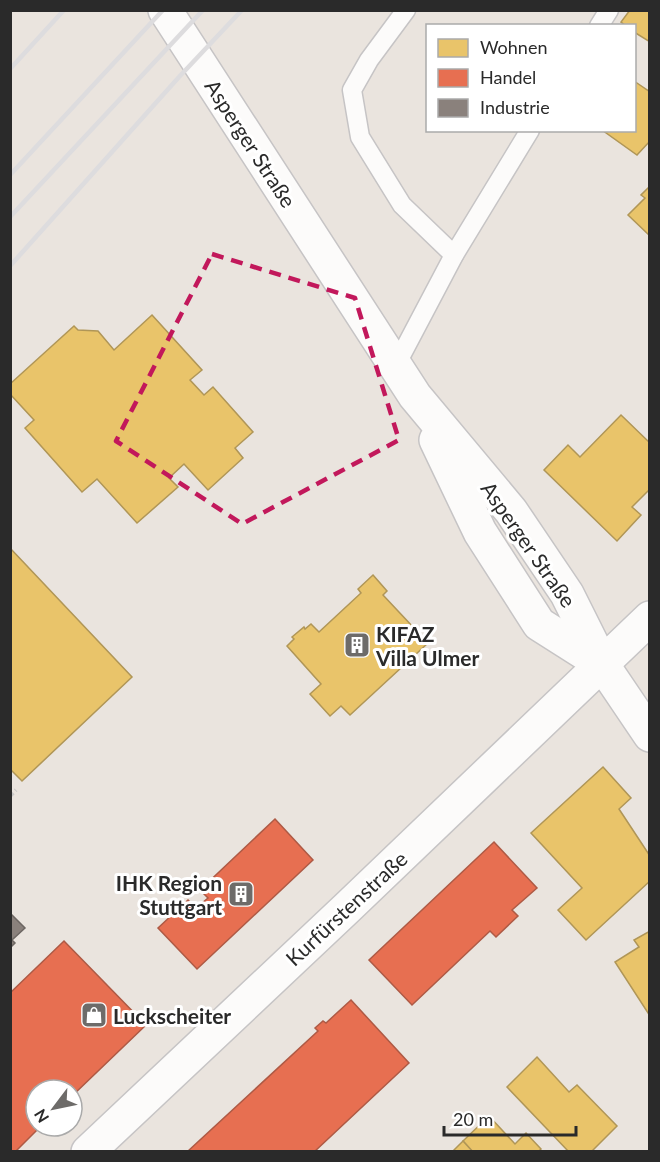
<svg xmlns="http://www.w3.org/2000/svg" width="660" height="1162" viewBox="0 0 660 1162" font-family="Lato,sans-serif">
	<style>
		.homes { fill: #e9c46a; stroke: #b09657; stroke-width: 1.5 }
		.shops { fill: #e76f51; stroke: #ae5a45; stroke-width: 1.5 }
		.industry { fill: #8a817c; stroke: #6d6763; stroke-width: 1.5 }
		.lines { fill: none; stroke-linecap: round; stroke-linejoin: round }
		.service-casing { stroke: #c6c4c5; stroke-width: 21 }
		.minor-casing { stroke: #c6c4c5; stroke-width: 36 }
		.tertiary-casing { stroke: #c6c4c5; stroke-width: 36 }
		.path { stroke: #c8c7c6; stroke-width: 4; stroke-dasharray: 4.5 3; stroke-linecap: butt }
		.service { stroke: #fcfbfa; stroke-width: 18 }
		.minor { stroke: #fcfbfa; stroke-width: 33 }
		.tertiary { stroke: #fcfbfa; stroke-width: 33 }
		.rail { stroke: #dddcde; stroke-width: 4.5 }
		.marked { fill: none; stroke: #c2185b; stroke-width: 4.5; stroke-dasharray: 12 8; stroke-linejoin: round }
		.labels { text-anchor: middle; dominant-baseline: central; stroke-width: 6; stroke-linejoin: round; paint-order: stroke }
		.street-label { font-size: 21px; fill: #2a2a2a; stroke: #fff }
		.poi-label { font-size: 21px; font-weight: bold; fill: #2a2a2a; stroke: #fff; text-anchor: start }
	</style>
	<rect width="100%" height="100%" fill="#eae4de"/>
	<g class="homes">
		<path d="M630 10H650V42L634 32V26H626L621 22Z"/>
		<path d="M634 81 650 92V141L637 155 602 130H634Z"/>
		<path d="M650 186V236L628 215 645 198 641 195Z"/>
		<path d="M152 315 202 370 190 380 204 395 213 387 253 432 235 448 243 458 208 490 184 464 169 478 178 487 137 523 97 479 82 492 25 428 34 420 10 394V384L74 326 78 330 98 331 114 350Z"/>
		<path d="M621 415 650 443V489L632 507 641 515 617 541 544 470 568 445 580 457Z"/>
		<path d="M10 548 132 677 22 781 10 769Z"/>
		<path d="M373 575 387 591 383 595 428 643 350 715 341 706 330 716 310 694 321 684 287 646 294 639 292 637 304 627 305 629 311 624 319 632 361 593 358 589Z"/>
		<path d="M603 767 631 798 619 809 650 856V881L586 940 558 910 582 888 531 833Z"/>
		<path d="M650 931V1016L615 962 639 947 634 940Z"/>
		<path d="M537 1057 569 1092 577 1085 617 1126 591 1152H569L507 1087Z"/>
		<path d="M489 1116 515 1144 526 1133 541 1149 538 1152H473L463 1141Z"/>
		<path d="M463 1141 473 1152H452Z"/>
	</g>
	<g class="shops">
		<path d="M275 819 313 860 197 969 158 928 188 900 196 908 208 898 200 890Z"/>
		<path d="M494 842 537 888 512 910 518 916 496 937 490 931 412 1005 369 960Z"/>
		<path d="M64 941 146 1025 72 1096V1090H36V1126H41L15 1152H10V993Z"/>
		<path d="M351 1000 409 1063 314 1152H187L318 1031 315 1028 323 1021 326 1023Z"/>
	</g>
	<path class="industry" d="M10 913 25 928 12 940 15 943 10 948Z"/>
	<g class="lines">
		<g class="service-casing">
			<g id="service">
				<path d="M406 10 369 60 352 90 360 137 402 205 454 255"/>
				<path d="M599 26 609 10"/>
				<path d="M395 367 454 255 530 130"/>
			</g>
		</g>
		<g class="minor-casing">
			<g id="minor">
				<path d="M165 10 415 396 511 511 567 594 602 664 650 735"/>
				<path d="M436 440 480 532 539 624 602 664"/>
			</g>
		</g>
		<g class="tertiary-casing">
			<path id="tertiary" d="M88 1152 347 908 650 618"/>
		</g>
		<path class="path" d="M10 796 16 790"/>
		<use href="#service" class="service"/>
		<use href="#minor" class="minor"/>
		<use href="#tertiary" class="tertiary"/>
		<g class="rail">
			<path d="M10 69 64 10"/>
			<path d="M10 175 163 10"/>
			<path d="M10 217 203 10"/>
			<path d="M10 266 179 77 242 10"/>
		</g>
	</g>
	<path class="marked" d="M212 254 355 298 399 440 242 524 116 441Z"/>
	<defs>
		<g id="building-square" transform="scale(1.35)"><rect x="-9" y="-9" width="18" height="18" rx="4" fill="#6d6b69" stroke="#fff"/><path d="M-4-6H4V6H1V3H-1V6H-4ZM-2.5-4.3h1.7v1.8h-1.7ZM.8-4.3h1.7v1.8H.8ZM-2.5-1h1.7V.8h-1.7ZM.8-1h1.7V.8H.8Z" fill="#fff"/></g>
		<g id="shop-square" transform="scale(1.35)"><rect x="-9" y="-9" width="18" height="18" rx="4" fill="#6d6b69" stroke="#fff"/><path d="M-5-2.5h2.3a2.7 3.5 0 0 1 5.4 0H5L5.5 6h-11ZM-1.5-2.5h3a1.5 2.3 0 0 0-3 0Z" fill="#fff"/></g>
	</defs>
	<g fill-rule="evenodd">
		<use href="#building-square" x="357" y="645"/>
		<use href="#building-square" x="241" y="894"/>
		<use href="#shop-square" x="94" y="1015"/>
	</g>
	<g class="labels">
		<g class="street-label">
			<text transform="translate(251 143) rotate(57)">Asperger Straße</text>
			<text transform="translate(529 544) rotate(55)">Asperger Straße</text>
			<text transform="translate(346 908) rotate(-43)">Kurfürstenstraße</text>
		</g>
		<g class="poi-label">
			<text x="376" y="633">KIFAZ<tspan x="376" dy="24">Villa Ulmer</tspan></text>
			<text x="222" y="882" text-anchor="end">IHK Region<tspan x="222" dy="24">Stuttgart</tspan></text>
			<text x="113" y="1015">Luckscheiter</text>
		</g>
	</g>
	<rect width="660" height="1162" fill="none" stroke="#2a2a2a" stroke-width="24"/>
	<rect x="426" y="24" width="210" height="108" fill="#ffffff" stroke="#aaaaaa" stroke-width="1.5"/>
	<rect x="438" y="39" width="30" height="18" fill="#e9c46a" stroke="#aaaaaa" stroke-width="1.5"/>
	<text x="480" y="54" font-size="18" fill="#2a2a2a">Wohnen</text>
	<rect x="438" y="69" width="30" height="18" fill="#e76f51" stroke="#aaaaaa" stroke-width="1.5"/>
	<text x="480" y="84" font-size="18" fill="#2a2a2a">Handel</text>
	<rect x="438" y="99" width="30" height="18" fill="#8a817c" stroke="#aaaaaa" stroke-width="1.5"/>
	<text x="480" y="114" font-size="18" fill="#2a2a2a">Industrie</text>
	<g transform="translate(54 1108) rotate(238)"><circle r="28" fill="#ffffff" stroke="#aaaaaa" stroke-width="1.5"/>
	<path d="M0-4.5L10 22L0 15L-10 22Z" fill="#6d6b69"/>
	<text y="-9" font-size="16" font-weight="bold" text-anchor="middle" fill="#2a2a2a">N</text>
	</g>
	<path d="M444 1126v9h132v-9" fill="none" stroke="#2a2a2a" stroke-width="3"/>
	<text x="453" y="1126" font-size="18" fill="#2a2a2a" stroke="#ffffff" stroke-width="4.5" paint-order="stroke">20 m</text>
</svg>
